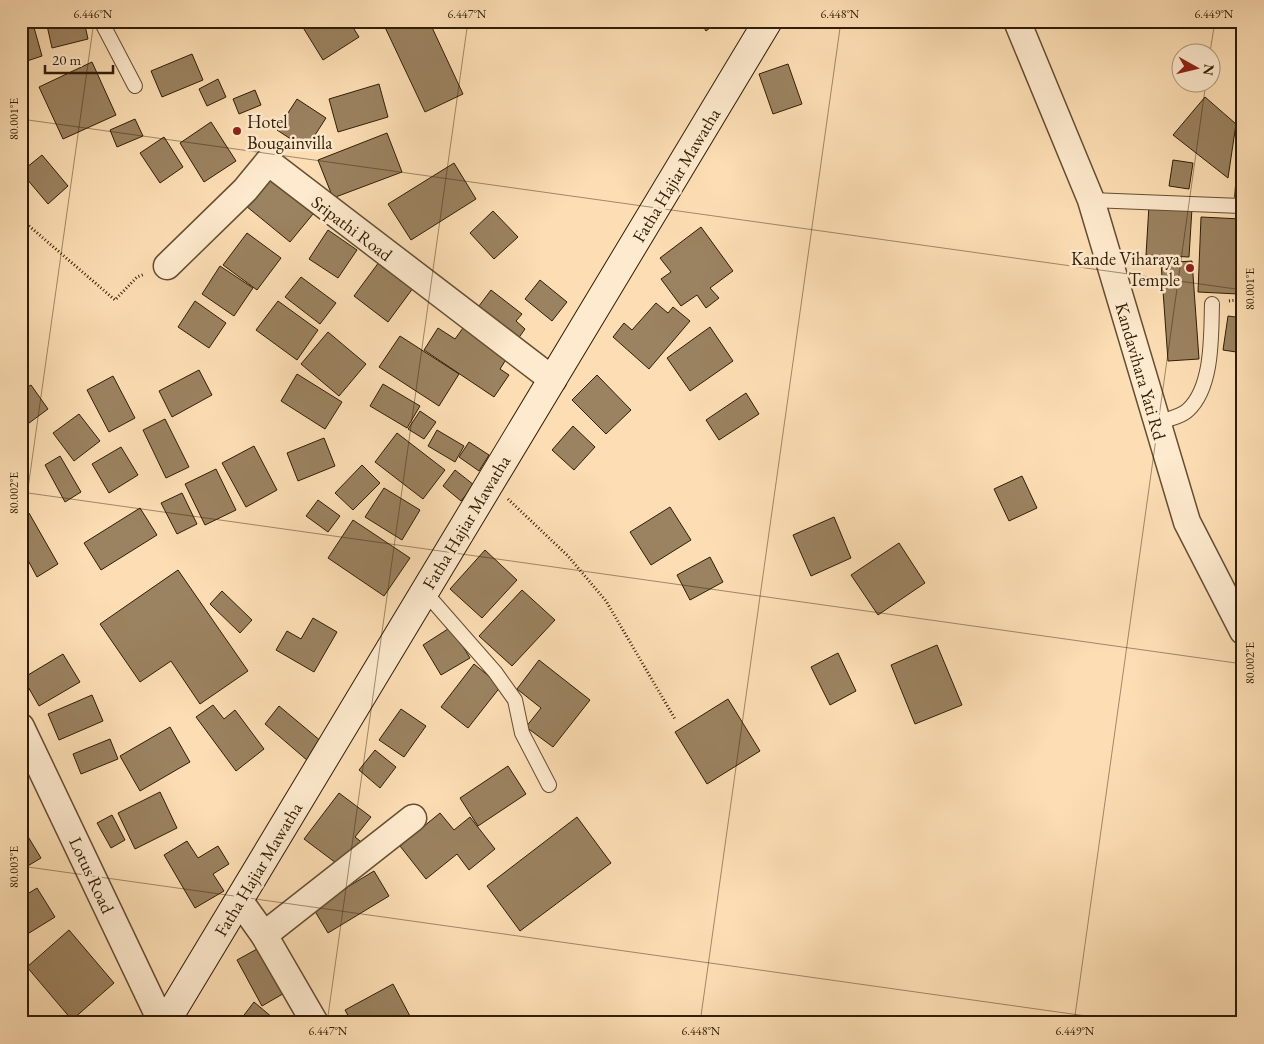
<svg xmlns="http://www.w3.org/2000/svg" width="1264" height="1044" viewBox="0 0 1264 1044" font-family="'EB Garamond',serif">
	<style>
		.building { fill: #9b8260; stroke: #311e05 }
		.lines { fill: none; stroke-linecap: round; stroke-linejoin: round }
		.lane-casing { stroke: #644e31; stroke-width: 16 }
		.street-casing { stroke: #644e31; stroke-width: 29 }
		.secondary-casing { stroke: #311e05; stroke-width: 30 }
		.path { stroke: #311e05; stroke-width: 3; stroke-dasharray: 1 2.5; stroke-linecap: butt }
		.lane { stroke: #feeace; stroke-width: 14 }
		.street { stroke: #feeace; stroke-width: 26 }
		.secondary { stroke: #feeace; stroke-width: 28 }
		.ticks { fill: none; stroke: #311e05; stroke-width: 1; stroke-opacity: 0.45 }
		.poi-dot { fill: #8f2418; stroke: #feeace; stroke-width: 2 }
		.labels { text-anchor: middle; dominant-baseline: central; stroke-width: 5; stroke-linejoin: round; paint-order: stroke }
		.poi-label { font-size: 18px; fill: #311e05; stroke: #feeace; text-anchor: start }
		.street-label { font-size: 18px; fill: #311e05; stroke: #feeace }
		.neatline { fill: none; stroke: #311e05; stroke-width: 2 }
		.ticks-label { font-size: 12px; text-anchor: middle; fill: #311e05 }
	</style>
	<rect width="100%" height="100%" fill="#fddeb4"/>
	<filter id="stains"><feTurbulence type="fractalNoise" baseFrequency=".004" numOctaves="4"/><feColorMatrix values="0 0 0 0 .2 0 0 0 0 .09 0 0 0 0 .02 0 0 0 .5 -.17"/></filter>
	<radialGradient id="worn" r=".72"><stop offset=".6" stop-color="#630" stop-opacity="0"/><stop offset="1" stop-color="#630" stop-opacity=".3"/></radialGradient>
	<g class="building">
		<path d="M46 21H84L88 39 52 48Z"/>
		<path d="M299 21H349L359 37 323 60Z"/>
		<path d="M386 21H429L463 94 425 112 383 23Z"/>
		<path d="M700 21H719L706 31Z"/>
		<path d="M33 24 42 56 21 63V28Z"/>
		<path d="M192 54 203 80 162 97 151 71Z"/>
		<path d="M92 62 116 115 63 139 39 87Z"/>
		<path d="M788 64 802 104 773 114 759 74Z"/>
		<path d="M218 79 226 97 207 106 199 89Z"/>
		<path d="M379 84 388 117 338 132 329 99Z"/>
		<path d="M255 90 261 105 239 114 233 99Z"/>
		<path d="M1205 97 1236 124 1228 178 1173 135Z"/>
		<path d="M297 99 326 118 306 149 277 130Z"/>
		<path d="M135 119 143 136 117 147 110 130Z"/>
		<path d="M211 122 236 161 204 182 180 143Z"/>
		<path d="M387 133 402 172 333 198 318 160Z"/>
		<path d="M164 137 183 167 160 183 140 153Z"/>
		<path d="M42 155 68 186 48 204 21 172Z"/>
		<path d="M1173 160 1193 163 1189 189 1169 186Z"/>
		<path d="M454 163 476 199 411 240 388 204Z"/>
		<path d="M268 178 313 214 290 242 246 206Z"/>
		<path d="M1149 205 1192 208 1189 257 1146 255Z"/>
		<path d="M493 211 518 237 494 259 470 233Z"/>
		<path d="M1201 217 1241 219 1238 294 1198 292Z"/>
		<path d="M701 227 733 271 710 288 719 298 706 308 697 295 681 306 661 279 671 272 660 258Z"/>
		<path d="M328 230 357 250 338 278 309 259Z"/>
		<path d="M247 233 281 258 257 290 223 265Z"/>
		<path d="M382 258 416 284 388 322 354 296Z"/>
		<path d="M1192 261 1199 359 1168 361 1161 263Z"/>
		<path d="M220 266 253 288 234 316 202 294Z"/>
		<path d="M301 277 336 303 320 324 285 297Z"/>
		<path d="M540 280 567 302 552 321 525 299Z"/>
		<path d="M491 290 522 314 516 321 525 329 513 346 473 314Z"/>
		<path d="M195 301 226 323 209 348 178 327Z"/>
		<path d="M278 301 318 330 297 360 256 330Z"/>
		<path d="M656 303 668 313 673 307 690 321 649 369 613 337 624 323 632 330Z"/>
		<path d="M1228 316 1243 318V353L1223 350Z"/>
		<path d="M710 327 733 361 690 391 667 358Z"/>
		<path d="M438 328 455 339 463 328 507 358 500 369 509 375 494 397 424 350Z"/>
		<path d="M328 332 366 364 339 396 301 364Z"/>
		<path d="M400 336 459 374 439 406 379 367Z"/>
		<path d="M199 370 212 395 172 417 159 391Z"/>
		<path d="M297 374 342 402 325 429 281 401Z"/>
		<path d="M597 375 631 410 606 434 572 400Z"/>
		<path d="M113 376 135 418 109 432 87 390Z"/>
		<path d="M383 384 420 406 407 428 370 406Z"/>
		<path d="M31 385 48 409 21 429V391Z"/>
		<path d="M746 393 759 414 719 440 706 420Z"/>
		<path d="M420 411 436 422 424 439 408 429Z"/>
		<path d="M79 414 100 441 74 461 53 433Z"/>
		<path d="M165 419 189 467 166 478 143 430Z"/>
		<path d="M573 426 595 447 574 470 552 450Z"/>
		<path d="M437 430 464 446 455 462 428 446Z"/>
		<path d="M397 433 445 470 423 499 375 462Z"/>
		<path d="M324 438 335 466 298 481 287 453Z"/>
		<path d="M469 442 489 455 479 471 459 457Z"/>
		<path d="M254 446 277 490 246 507 222 463Z"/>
		<path d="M121 447 138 475 109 493 92 464Z"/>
		<path d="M60 456 81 492 65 502 45 465Z"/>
		<path d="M362 465 380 483 353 510 335 493Z"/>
		<path d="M216 469 236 510 205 525 185 484Z"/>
		<path d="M455 470 474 485 461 501 443 486Z"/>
		<path d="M1022 476 1037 508 1009 521 994 489Z"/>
		<path d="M384 488 420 510 402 540 365 517Z"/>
		<path d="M182 493 197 524 177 534 161 503Z"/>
		<path d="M318 500 340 516 328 532 306 516Z"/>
		<path d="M670 507 691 540 651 565 630 532Z"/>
		<path d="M140 508 157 535 101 570 84 543Z"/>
		<path d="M29 513 58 564 37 577 23 551 21 552V517Z"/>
		<path d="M834 517 851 558 811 576 793 535Z"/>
		<path d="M353 520 410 558 384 596 328 558Z"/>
		<path d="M899 543 925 583 878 615 851 575Z"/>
		<path d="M485 550 517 580 482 618 450 589Z"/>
		<path d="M710 557 723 582 690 600 677 575Z"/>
		<path d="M178 570 248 671 200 704 171 661 140 682 100 624Z"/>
		<path d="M522 590 555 620 512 666 479 636Z"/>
		<path d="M222 591 252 620 240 633 210 604Z"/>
		<path d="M313 618 337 632 314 672 276 650 287 631 301 639Z"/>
		<path d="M451 627 470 658 441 675 423 645Z"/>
		<path d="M937 645 962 705 915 724 891 665Z"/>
		<path d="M838 653 856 691 830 705 811 667Z"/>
		<path d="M63 654 80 682 39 706 23 678Z"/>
		<path d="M539 660 590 700 553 747 526 727 541 708 517 689Z"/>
		<path d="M474 664 501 686 468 728 441 707Z"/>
		<path d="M92 695 103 721 59 740 48 714Z"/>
		<path d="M728 699 760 751 707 784 675 732Z"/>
		<path d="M213 705 224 719 235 710 264 749 236 771 196 717Z"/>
		<path d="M279 706 322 742 308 761 265 724Z"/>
		<path d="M401 709 426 726 404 757 379 740Z"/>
		<path d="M170 727 190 762 140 791 120 756Z"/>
		<path d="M110 739 118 759 81 774 73 754Z"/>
		<path d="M375 750 396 767 380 788 359 770Z"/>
		<path d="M508 766 526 794 478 826 460 798Z"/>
		<path d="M160 792 177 828 135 849 118 813Z"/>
		<path d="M339 793 371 817 355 837 364 844 344 869 304 839Z"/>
		<path d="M440 813 454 830 470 817 495 849 469 870 457 854 426 879 400 846Z"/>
		<path d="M112 815 125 840 111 848 97 823Z"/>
		<path d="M577 817 611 863 520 931 487 886Z"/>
		<path d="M21 825 41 858 21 870Z"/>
		<path d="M187 841 198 858 218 846 229 864 213 874 224 891 195 908 164 855Z"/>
		<path d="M374 871 389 896 328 933 313 908Z"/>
		<path d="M37 888 55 917 21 938V898Z"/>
		<path d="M69 930 114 983 72 1020 27 967Z"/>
		<path d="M268 943 293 988 262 1006 237 960Z"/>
		<path d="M393 984 411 1018 402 1023H352L345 1010Z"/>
		<path d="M254 1002 279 1023H238Z"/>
	</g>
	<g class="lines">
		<g class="lane-casing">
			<g id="lane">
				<path d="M101 21 135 86"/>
				<path d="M1091 200 1241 206 1243 186"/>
				<path d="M1156 423C1165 420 1181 417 1188 410 1213 387 1211 336 1212 304"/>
				<path d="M424 591 495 672 515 700 522 733 549 785"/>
			</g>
		</g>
		<g class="street-casing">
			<g id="street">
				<path d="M1017 21 1091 200 1187 522 1243 631"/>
				<path d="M167 266 245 190 268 162 553 380"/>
				<path d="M21 727 162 1023"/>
				<path d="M239 900 264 935 315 1023"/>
				<path d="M264 935 413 818"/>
			</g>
		</g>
		<g class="secondary-casing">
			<path id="secondary" d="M165 1023 768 21"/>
		</g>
		<g class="path">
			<path d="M21 219 115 300 137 277 145 274"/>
			<path d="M1241 222 1243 259"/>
			<path d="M1229 301 1243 299"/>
			<path d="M508 499 568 556 606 601 675 719"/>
		</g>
		<use href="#lane" class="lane"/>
		<use href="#street" class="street"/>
		<use href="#secondary" class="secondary"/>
	</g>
	<path class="ticks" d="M1210 52 1215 21M21 119 1243 290M21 492 1243 664M21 538 94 21M21 866 1136 1023M327 1023 468 21M700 1023 841 21M1074 1023 1206 82"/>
	<g class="poi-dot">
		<circle cx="237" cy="131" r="5"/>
		<circle cx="1190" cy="268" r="5"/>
	</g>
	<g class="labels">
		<g class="poi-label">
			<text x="247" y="121">Hotel<tspan x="247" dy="21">Bougainvilla</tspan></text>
			<text x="1180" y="258" text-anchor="end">Kande Viharaya<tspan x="1180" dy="21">Temple</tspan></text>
		</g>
		<g class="street-label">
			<text transform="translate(676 175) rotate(-59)">Fatha Hajiar Mawatha</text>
			<text transform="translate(352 228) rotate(37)">Sripathi Road</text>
			<text transform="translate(1141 371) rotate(74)">Kandavihara Yati Rd</text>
			<text transform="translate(466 522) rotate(-59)">Fatha Hajiar Mawatha</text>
			<text transform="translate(258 869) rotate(-59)">Fatha Hajiar Mawatha</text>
			<text transform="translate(92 875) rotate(65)">Lotus Road</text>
		</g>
	</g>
	<rect width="1264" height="1044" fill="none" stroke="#fddeb4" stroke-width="55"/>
	<g transform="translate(1196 68) rotate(98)"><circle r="24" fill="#feeace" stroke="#ac987e"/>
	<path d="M0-4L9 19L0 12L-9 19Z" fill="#8f2418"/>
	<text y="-8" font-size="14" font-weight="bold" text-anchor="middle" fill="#311e05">N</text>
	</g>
	<path d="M45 65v8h68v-8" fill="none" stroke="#311e05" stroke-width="2.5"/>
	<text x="52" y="65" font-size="15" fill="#311e05" stroke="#feeace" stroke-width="4" paint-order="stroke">20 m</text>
	<rect x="28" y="28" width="1208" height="988" class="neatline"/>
	<g class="ticks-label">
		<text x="93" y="18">6.446°N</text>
		<text x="467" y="18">6.447°N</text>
		<text x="840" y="18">6.448°N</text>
		<text x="1214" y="18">6.449°N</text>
		<text transform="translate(14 119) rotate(-90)" y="4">80.001°E</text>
		<text transform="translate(1250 289) rotate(-90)" y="4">80.001°E</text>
		<text transform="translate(14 493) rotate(-90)" y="4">80.002°E</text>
		<text transform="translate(1250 663) rotate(-90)" y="4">80.002°E</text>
		<text transform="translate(14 867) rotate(-90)" y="4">80.003°E</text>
		<text x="328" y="1035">6.447°N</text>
		<text x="701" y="1035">6.448°N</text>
		<text x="1075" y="1035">6.449°N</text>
	</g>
	<rect width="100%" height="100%" filter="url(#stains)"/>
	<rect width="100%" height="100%" fill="url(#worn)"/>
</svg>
